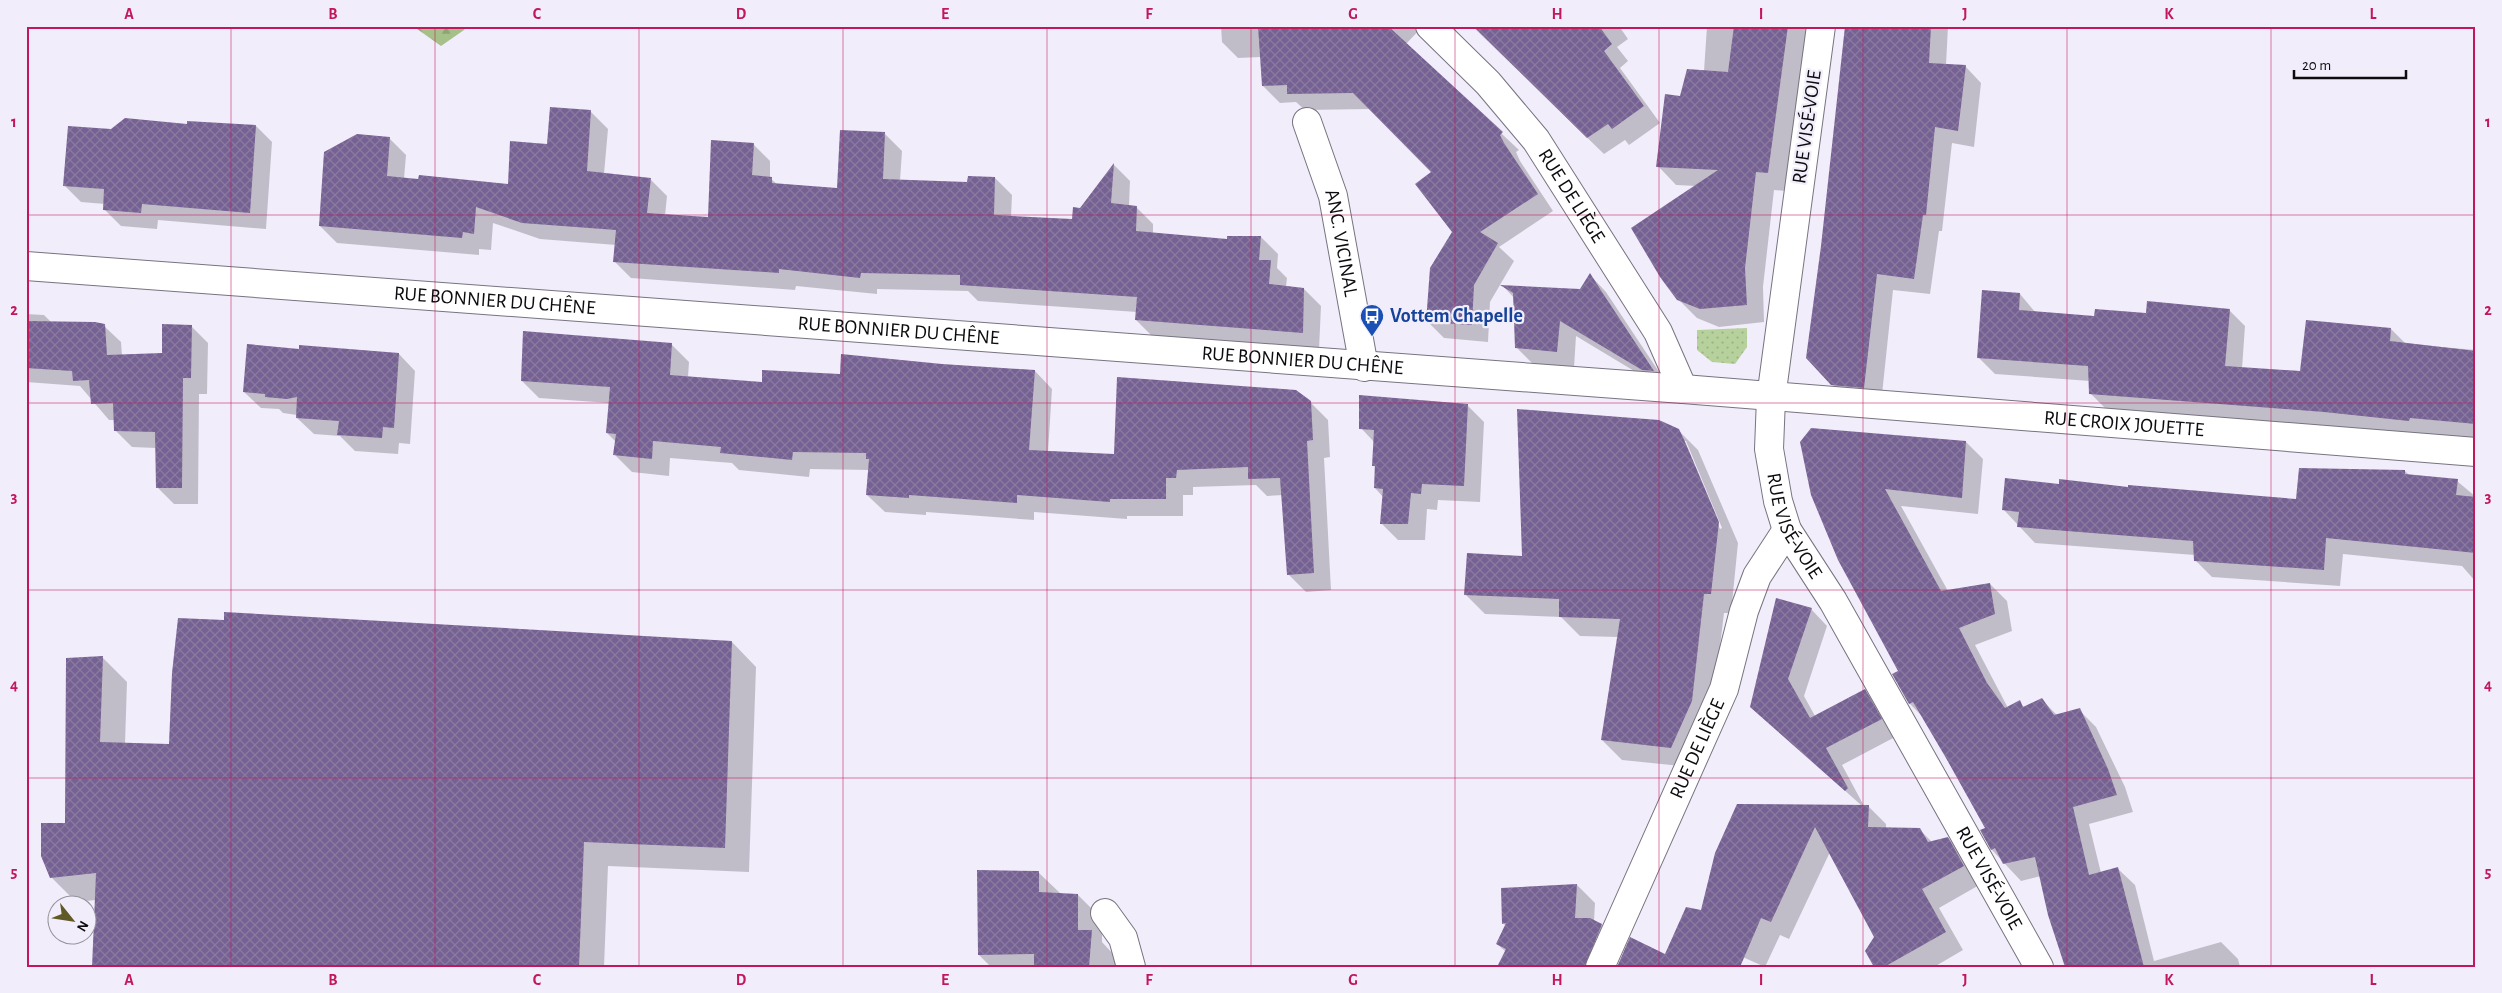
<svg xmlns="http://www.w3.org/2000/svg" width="2502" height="993" viewBox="0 0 2502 993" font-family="'Alegreya Sans',sans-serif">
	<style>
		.grass { fill: url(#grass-dots) }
		.forest { fill: url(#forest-firs) }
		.shadow { fill: #0003; fill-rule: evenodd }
		.building { fill: url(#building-cross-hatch) }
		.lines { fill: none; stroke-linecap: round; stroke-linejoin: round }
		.minor-casing { stroke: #77737f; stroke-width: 30 }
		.minor { stroke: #fff; stroke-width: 28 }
		.grid { fill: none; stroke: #c2185b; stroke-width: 1; stroke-opacity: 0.55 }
		.labels { text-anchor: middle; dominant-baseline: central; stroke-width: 4.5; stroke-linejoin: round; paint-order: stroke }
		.street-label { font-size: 20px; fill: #0c0b0f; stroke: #f2edfb }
		.transit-label { font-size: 20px; font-weight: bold; fill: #164399; stroke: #f2edfb; text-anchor: start }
		.neatline { fill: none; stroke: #c2185b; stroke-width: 2 }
		.grid-label { font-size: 16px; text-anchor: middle; font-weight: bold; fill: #c2185b }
	</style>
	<defs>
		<pattern id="grass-dots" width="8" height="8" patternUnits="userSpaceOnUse" patternTransform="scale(1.25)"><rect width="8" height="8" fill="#b7d19d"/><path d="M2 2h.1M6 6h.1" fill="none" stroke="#9cb286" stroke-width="1.8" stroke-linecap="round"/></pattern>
		<pattern id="forest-firs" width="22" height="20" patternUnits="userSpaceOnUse" patternTransform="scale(1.25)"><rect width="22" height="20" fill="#a5c089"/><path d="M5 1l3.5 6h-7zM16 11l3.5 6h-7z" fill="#8da475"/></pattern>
		<pattern id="building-cross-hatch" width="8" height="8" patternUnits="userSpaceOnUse" patternTransform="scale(1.25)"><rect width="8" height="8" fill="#766194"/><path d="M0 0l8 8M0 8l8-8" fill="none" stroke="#897a9e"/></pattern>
	</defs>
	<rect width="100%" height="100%" fill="#f2edfb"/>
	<path class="grass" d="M1747 328V347L1735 364 1712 362 1697 350V330Z"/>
	<path class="forest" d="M413 26H466L464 30 441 46Z"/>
	<g class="shadow">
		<path d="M1221 26H1423L1406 44 1519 150 1516 152 1520 161 1553 211 1499 247 1514 261 1490 302 1488 342 1444 338 1427 321 1453 232 1433 172 1371 109 1305 110 1296 102 1280 103 1263 86 1261 57 1238 58 1222 42Z"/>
		<path d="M1472 26H1619L1628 39 1617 47 1628 61 1620 68 1660 123 1629 145 1625 140 1604 154Z"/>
		<path d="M1707 26H1808L1786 191 1774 190 1763 287 1764 322 1719 327 1697 318 1678 299 1696 186 1676 185 1658 166 1681 97 1704 71Z"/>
		<path d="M1861 26H1948L1946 65 1965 66 1981 83 1974 147 1952 143 1942 231H1939L1930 294 1893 290 1881 404 1849 401 1832 384Z"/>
		<path d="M591 112 608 129 604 174 650 179 667 196 665 216 709 219 753 144 770 161V178L778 185 839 189 885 134 902 151 900 181 968 183 995 178 1012 195 1011 217 1073 220 1114 165 1130 181 1129 206 1136 207 1153 224V234L1228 240 1261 237 1278 254 1277 268 1287 278 1286 287 1304 289 1321 306 1319 350 1153 337 1136 320 1137 312 978 301 968 291 877 289V294L796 286 795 290 631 278 614 261 616 245 540 239 493 223 491 250 479 249V255L337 243 320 226 389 138 406 155 404 179 509 185 548 146Z"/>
		<path d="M188 125 256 126 272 142 266 229 158 220 157 229 121 226 104 209 105 204 81 202 64 185 111 131Z"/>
		<path d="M1590 275 1606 292 1669 387 1659 386 1576 336 1574 368 1533 364 1516 347 1514 298 1503 286 1581 290Z"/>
		<path d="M2020 294 2036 313 2095 317 2229 310 2245 326 2242 369 2301 372 2391 329 2406 344 2476 350V439L2425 434V437L2341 427 2106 409 2090 393V381L1995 374 1978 357Z"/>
		<path d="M26 314 44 315 52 323 104 326 121 342 122 356 163 354 192 327 208 343 207 394H199L198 504H174L158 488 156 448 132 447 115 430V420H109L80 386 26 382Z"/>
		<path d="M671 344 689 362 688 378 763 383 942 366 1035 371 1052 389 1048 452 1116 455 1310 402 1328 420 1330 457 1324 458 1331 590 1306 592 1288 574 1283 495 1267 496 1256 485 1193 487V495H1183V516H1127V519L1034 512V520L926 512V515L885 512 867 495 869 470 810 469 809 477 739 470 732 463 670 458 669 476 632 472 614 454 616 442 607 433 610 403 539 398 522 381Z"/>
		<path d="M300 350 399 354 415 371 410 444 399 443 398 454 355 451 340 436 314 434 297 418V415L283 413 279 409 261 408 244 392Z"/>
		<path d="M1467 405 1484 422 1480 502 1438 500 1437 510 1427 509 1425 540H1398L1381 523 1383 497 1375 488 1374 442 1361 428Z"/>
		<path d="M1678 430 1698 450 1738 543 1731 613H1724L1711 721 1691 767 1622 760 1602 740 1618 637 1580 636 1561 617 1485 614 1466 595 1524 557ZM1683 441H1686L1722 528 1720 529Z"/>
		<path d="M1966 442 1983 459 1978 514 1901 506 1948 591 1990 584 2007 601 2012 631 1975 645 2008 708 2019 702 2025 708 2042 700 2057 715 2079 710 2096 727 2125 787 2133 812 2089 824 2101 873 2117 868 2135 885 2154 961 2221 942 2238 959 2240 967H2073L2041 876 2021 881 1992 850 1981 830 1987 829 1923 717 1910 704 1894 675 1899 672 1812 495Z"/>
		<path d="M2405 471 2410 476 2457 481 2476 497V582L2462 566 2343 554 2340 586 2212 577 2195 560V555L2035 543 2003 509 2060 485 2298 500Z"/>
		<path d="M1811 609 1827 626 1804 696 1815 716 1864 690 1881 707 1897 736 1842 765 1864 806H1868L1886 824V829H1919L1932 842 1948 838 1966 857 1981 884 1939 908 1963 950 1934 967H1875V937L1830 852 1789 939 1780 935 1765 967 1727 950 1666 956 1702 911 1716 853 1862 806 1751 706Z"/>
		<path d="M732 642 756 667 749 872 608 866 604 967H93L96 900 76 902 51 877 66 824 102 657 127 682 125 744 171 746Z"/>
		<path d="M1038 872 1061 894 1078 895 1102 919V942L1125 967H991L979 955Z"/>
		<path d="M1577 885 1595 903 1594 921 1601 925 1620 943 1610 967H1586L1599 936 1506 952 1497 944 1506 926 1503 923Z"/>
	</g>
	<g class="building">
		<path d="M1258 26H1388L1503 132 1500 135 1504 143 1538 194 1480 232 1498 243 1474 285 1472 325 1426 322 1430 268 1452 232 1415 184 1431 172 1353 93 1287 94V85L1262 86Z"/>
		<path d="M1473 26H1599L1612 44 1604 51 1644 106 1612 129 1608 124 1587 138Z"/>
		<path d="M1734 26H1788L1768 173 1756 172 1745 268 1747 305 1700 309 1677 300 1660 277 1631 228 1718 170 1656 167 1665 94 1680 96 1687 69 1728 72Z"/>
		<path d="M1845 26H1931L1929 63 1966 65 1958 131 1935 127 1926 215H1923L1914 279 1877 274 1864 388 1831 385 1806 358 1821 246Z"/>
		<path d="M550 107 591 110 587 171 651 178 647 213 708 217 711 140 754 143 752 175 772 177V183L837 188 840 130 885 132 883 179 967 182 968 176 995 177 994 215 1072 219 1073 207 1080 208 1114 163 1111 203 1137 206 1136 231 1227 239V236H1261L1259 260H1271L1269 284 1304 288 1303 333 1135 320 1137 297 960 285V275L861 273 860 278 779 269V273L613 262 616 230 522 223 476 207 474 234 463 232 462 238 319 226 324 152 357 134 390 137 387 176 418 179 419 175 508 184 510 141 547 144Z"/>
		<path d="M125 118 187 124V121L256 125 250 213 142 204 141 213 103 210 104 189 63 186 68 126 111 129Z"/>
		<path d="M1590 273 1602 292 1654 371 1642 370 1560 321 1557 352 1515 348 1513 293 1500 285 1580 289Z"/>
		<path d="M1982 290 2020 293 2019 310 2057 313 2094 316 2095 309 2146 313 2147 301 2230 309 2225 366 2300 371 2306 320 2391 328 2390 341 2476 351V424L2410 418 2409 421 2324 412 2089 394 2088 366 1977 358Z"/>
		<path d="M26 321 95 322 105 324 107 355 162 353V324L192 325 191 378H183L182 488H156L155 432 114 431 113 403 91 404 89 380 73 381 72 371 26 368Z"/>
		<path d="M523 331 672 343 670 375 762 382V370L840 374 841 354 942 364 1035 370 1029 450 1114 454 1117 377 1296 390 1311 401 1313 440 1307 441 1314 573 1287 575 1280 478 1248 479V467L1177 470 1176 478H1166V499H1110V502L1017 495V503L909 495V498L866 495 869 459H866V453L793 452 792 460 720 453 721 447 653 441 652 459 613 455 616 434 606 433 610 387 521 381Z"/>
		<path d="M247 344 299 349V345L399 353 394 428 383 427 382 438 337 435 339 421 296 418 297 397 287 399 265 397V394L243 392Z"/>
		<path d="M1359 395 1468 404 1464 486 1422 484 1421 494 1411 493 1408 524H1380L1383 489 1374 488 1375 466H1372L1374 430 1359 429Z"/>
		<path d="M1517 409 1659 420 1679 429 1686 444 1719 522 1711 594H1704L1692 701 1671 748 1601 740 1620 619 1559 617V599L1464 595 1467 553 1522 556Z"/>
		<path d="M1811 428 1966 441 1962 498 1885 489 1941 591 1990 583 1995 614 1959 628 1987 683 2005 708 2020 700 2023 707 2042 698 2054 715 2080 708 2108 769 2117 795 2073 807 2089 875 2118 867 2144 967H2065L2048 915 2035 857 2003 864 1995 848 1991 850 1980 830 1985 828 1946 758 1913 702 1909 704 1892 674 1898 671 1838 560 1811 495 1800 442Z"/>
		<path d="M2299 468 2405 470V474L2458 479 2456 495 2476 497V553L2326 538 2324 570 2194 561 2193 541 2017 527 2019 512 2002 510 2005 478 2059 484V479L2128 487V485L2296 499Z"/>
		<path d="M1776 598 1812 608 1788 679 1810 718 1865 689 1882 719 1826 748 1848 788 1845 791 1750 707Z"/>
		<path d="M224 612 732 641 725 848 584 842 579 967H92L96 873 50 878 41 856V823H65L66 658 103 656 100 742 169 744 172 673 178 618 224 620Z"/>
		<path d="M1737 804 1869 805 1868 827 1920 828 1928 842 1948 837 1964 866 1922 889 1946 932 1884 967H1874L1865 951 1874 937 1815 827 1771 922 1761 918 1740 967H1617L1630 937 1665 954 1686 907 1701 910 1715 853Z"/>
		<path d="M977 870 1039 871V892L1078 894V930H1092L1089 967H1034V954L978 955Z"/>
		<path d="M1577 884 1575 918H1590L1602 924 1585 967H1497L1506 949 1496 944 1506 923 1502 924 1501 888Z"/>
	</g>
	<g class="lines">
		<g class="minor-casing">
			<g id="minor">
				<path id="s1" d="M1430 26 1488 83 1536 140 1658 332 1683 389"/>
				<path id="s2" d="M1821 26 1771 398 1769 449 1778 501 1787 530 1833 601 2039 967"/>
				<path id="s3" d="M1307 122 1333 196 1364 367"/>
				<path id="s4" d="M26 266 1683 389 2476 452"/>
				<path d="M1105 913 1123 938 1131 967"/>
				<path id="s5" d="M1600 967 1724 689 1744 611 1757 576 1787 530"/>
			</g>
		</g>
		<use href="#minor" class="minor"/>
	</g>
	<path class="grid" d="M231 26V967M435 26V967M639 26V967M843 26V967M1047 26V967M1251 26V967M1455 26V967M1659 26V967M1863 26V967M2067 26V967M2271 26V967M26 215H2476M26 403H2476M26 590H2476M26 778H2476"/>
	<defs>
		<g id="bus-pin" transform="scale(1.25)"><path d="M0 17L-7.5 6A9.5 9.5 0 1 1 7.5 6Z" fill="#1a4fb4" stroke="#f2edfb"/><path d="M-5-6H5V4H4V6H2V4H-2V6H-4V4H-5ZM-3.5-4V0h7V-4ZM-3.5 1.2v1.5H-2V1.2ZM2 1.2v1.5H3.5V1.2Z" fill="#fff"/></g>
	</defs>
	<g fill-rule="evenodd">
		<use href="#bus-pin" x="1372" y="316"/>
	</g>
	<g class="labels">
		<g class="street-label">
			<text transform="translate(1807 127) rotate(-82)">RUE VISÉ-VOIE</text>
			<text stroke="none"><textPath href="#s1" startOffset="222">RUE DE LIÈGE</textPath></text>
			<text stroke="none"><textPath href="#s3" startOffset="126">ANC. VICINAL</textPath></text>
			<text stroke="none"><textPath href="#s4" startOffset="470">RUE BONNIER DU CHÊNE</textPath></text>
			<text stroke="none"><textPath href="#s4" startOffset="875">RUE BONNIER DU CHÊNE</textPath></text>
			<text stroke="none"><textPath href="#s4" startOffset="1280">RUE BONNIER DU CHÊNE</textPath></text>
			<text stroke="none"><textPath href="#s4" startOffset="2104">RUE CROIX JOUETTE</textPath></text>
			<text stroke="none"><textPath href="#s2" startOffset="508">RUE VISÉ-VOIE</textPath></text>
			<text stroke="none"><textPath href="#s5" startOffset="239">RUE DE LIÈGE</textPath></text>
			<text stroke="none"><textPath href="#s2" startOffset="912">RUE VISÉ-VOIE</textPath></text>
		</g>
		<g class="transit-label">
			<text x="1390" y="316">Vottem Chapelle</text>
		</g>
	</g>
	<rect width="2502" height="993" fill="none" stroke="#f2edfb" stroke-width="55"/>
	<g transform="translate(72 920) rotate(120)"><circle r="24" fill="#f2edfb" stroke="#96939d"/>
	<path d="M0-4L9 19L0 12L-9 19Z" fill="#605a27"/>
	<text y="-8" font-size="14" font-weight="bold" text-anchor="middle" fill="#0c0b0f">N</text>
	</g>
	<path d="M2294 70v8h112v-8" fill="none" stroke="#0c0b0f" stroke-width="2.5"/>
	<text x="2302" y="70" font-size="15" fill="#0c0b0f" stroke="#f2edfb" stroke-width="4" paint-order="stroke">20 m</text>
	<rect x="28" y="28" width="2446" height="938" class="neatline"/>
	<g class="grid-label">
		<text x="129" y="19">A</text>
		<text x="333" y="19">B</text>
		<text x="537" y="19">C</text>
		<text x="741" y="19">D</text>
		<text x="945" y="19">E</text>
		<text x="1149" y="19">F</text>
		<text x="1353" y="19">G</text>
		<text x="1557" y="19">H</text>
		<text x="1761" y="19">I</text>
		<text x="1965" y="19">J</text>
		<text x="2169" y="19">K</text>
		<text x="2373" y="19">L</text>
		<text x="14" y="127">1</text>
		<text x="2488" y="127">1</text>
		<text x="14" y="315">2</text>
		<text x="2488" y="315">2</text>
		<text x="14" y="502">3</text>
		<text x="2488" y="502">3</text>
		<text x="14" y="690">4</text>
		<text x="2488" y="690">4</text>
		<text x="14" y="877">5</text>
		<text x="2488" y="877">5</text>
		<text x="129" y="985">A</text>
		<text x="333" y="985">B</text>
		<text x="537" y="985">C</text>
		<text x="741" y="985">D</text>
		<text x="945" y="985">E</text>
		<text x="1149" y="985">F</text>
		<text x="1353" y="985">G</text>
		<text x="1557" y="985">H</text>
		<text x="1761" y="985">I</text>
		<text x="1965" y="985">J</text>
		<text x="2169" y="985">K</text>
		<text x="2373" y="985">L</text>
	</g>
</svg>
